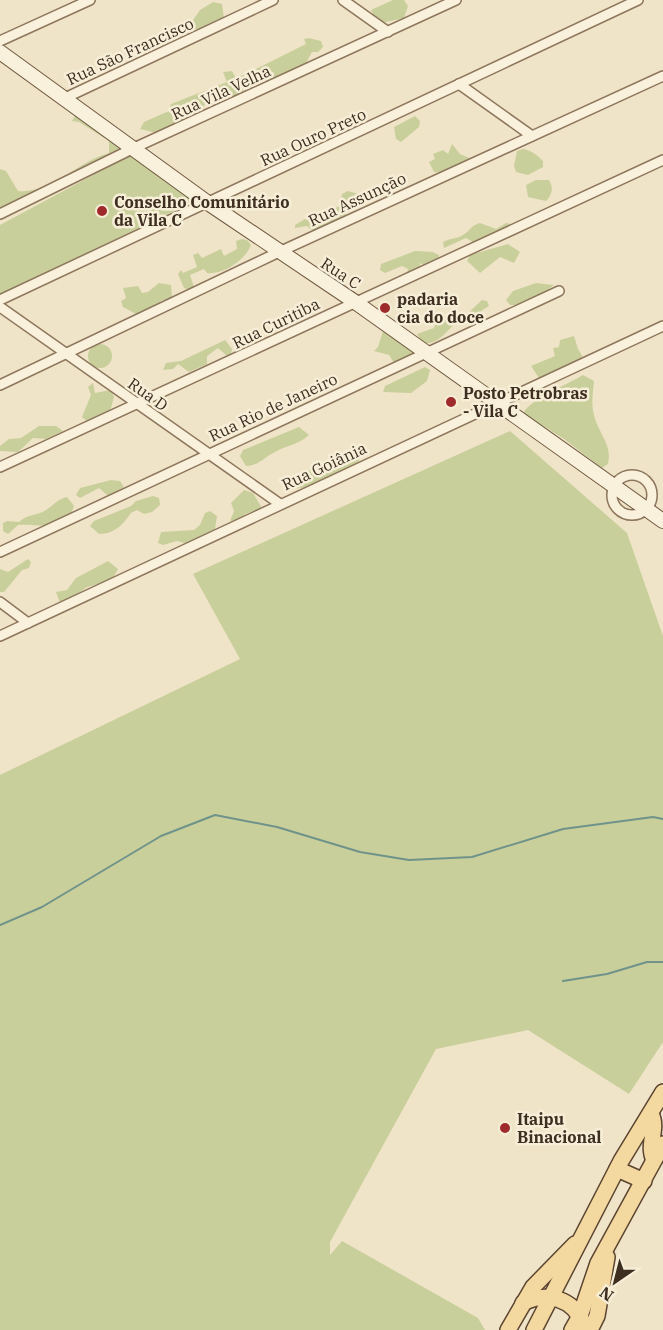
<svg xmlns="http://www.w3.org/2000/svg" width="663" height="1330" viewBox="0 0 663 1330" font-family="'IBM Plex Serif',serif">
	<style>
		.green { fill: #c9cf9b }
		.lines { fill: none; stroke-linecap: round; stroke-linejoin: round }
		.stream { stroke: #6f938a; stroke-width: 2 }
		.street-casing { stroke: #8d765c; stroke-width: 12 }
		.secondary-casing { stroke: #6f573f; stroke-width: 16 }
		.primary-casing { stroke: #5b4430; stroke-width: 18 }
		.street { stroke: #faf1dc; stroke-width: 9 }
		.secondary { stroke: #faf1dc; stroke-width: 14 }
		.primary { stroke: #f3d9a0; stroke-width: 15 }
		.poi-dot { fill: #9e2a2b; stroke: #f7eed8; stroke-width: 2 }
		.labels { text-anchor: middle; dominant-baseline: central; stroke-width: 5; stroke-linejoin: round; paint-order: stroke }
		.street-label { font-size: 16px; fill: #3d2e20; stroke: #f7eed8 }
		.poi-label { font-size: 16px; font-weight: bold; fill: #3d2e20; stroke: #f7eed8; text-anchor: start }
	</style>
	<rect width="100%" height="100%" fill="#f0e4c8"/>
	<g class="green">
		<path d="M393 0H404L408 6 404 18 381 23 376 20 371 10Z"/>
		<path d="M213 2 222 4 224 18 201 30 191 28V23L200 10Z"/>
		<path d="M309 38 321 41 323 47 318 52H312L304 67 273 83 259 76 256 69 306 44 304 39Z"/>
		<path d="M232 71 236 78 249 73 250 78 240 79 243 91 240 96 228 99 211 97 200 111 182 112 180 118 185 122 157 133 140 129 144 122 169 111 171 104 227 82 223 72Z"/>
		<path d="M78 111 129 148 0 212V169L6 171 18 191C51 194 78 161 109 153V141L79 122 72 121Z"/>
		<path d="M415 116 420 121 419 127 401 142 396 139 394 127Z"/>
		<path d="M452 144 460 154 474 160 469 166C451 162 447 174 434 172L429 162 435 159 433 154 443 150 448 154Z"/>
		<path d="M523 149C531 150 537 155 543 161V167L528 175 516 172 514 166 517 151Z"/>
		<path d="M136 152 199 199 0 295V225Z"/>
		<path d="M536 180H549C554 188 552 195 546 201L528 197 526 185Z"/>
		<path d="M348 191 358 194 360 200 356 204H350L343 220 316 233 307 226 295 228V225L305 219 317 223 323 213 340 206 342 194Z"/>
		<path d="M480 223 496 229 506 223 511 224V229L476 244 466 238 444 248 443 242C450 238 457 239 463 235 470 231 471 225 480 223Z"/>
		<path d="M242 239 247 240 251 245C245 261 222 275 207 273L204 269 190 275 194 287 189 290 184 288 178 274 181 270 183 273 197 267 193 255 198 253 202 258 221 249 224 256 237 249 236 241Z"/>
		<path d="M508 244 520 252 514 263 500 257 480 273 467 261 470 255Z"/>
		<path d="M415 251 433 252 439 255 438 261 428 267 419 263 422 268 410 275 407 273 408 269 402 266 385 273 380 270 381 264Z"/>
		<path d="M159 283 171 285 172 297 168 301 162 300 154 309 138 315 123 307 121 301 126 298 123 288 138 286 142 293 148 292Z"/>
		<path d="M536 283 554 285C541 295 529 306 510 305L506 300 513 291Z"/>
		<path d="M482 300 487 301 489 306 481 311 475 325 464 319C446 326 446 342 423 344L417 334 434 328 437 318 444 316 451 320 469 312Z"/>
		<path d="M383 331 412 348 413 355 392 365 394 363 389 355 374 351 378 347Z"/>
		<path d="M574 336 578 349 586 362 541 381 531 366 555 356 553 348 559 347 560 340Z"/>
		<path d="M225 340 232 349 231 355 227 356 218 348 207 356V364L189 372 178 364 173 369 163 370 166 363 181 361Z"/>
		<circle cx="100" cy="356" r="12"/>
		<path d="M425 367 430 370 427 381 411 393 383 392 385 386Z"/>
		<path d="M583 375 594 381C593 393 591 404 594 415 598 433 613 445 608 464L602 468 564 439 523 413C531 399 566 385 583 375Z"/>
		<path d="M93 383 95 393 111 390 114 397 109 415 89 423 82 417 91 395 88 387Z"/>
		<path d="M39 426H56L63 431 46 439 33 438 18 452 0 451V446L9 439 21 438Z"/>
		<path d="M299 427 309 435C298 445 287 445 275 452 263 458 260 465 246 466L240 456 243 450Z"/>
		<path d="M510 431 627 533 663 636V1042L629 1094 528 1030 436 1049 330 1242V1255L342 1241 478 1318 485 1330H0V775L240 659 193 574Z"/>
		<path d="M350 452H356L361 456 356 467C337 472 308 492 290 488L295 477Z"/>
		<path d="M111 480 120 481 124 487 108 496 99 488 80 498 76 495 80 488Z"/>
		<path d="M244 490 253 493 262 508 245 514 241 520 230 521 234 511 231 503Z"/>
		<path d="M153 496 159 498 160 505 152 512 144 514 137 510 131 513C123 525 114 534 99 534L90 526 94 521 131 506 136 501Z"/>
		<path d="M67 497 74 506C65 534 39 523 18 525L8 534 3 531V523L7 521 19 522C27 514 37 516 46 510 54 505 57 499 67 497Z"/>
		<path d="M210 511 217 516 215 529 188 544 177 541 163 545 158 543 161 532 194 530 200 525 205 513Z"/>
		<path d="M28 559 31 562 29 568 22 570 4 592H0V569L8 572Z"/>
		<path d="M108 561 118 569 112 580 87 587 72 598 60 603 56 592 67 590 76 578Z"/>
	</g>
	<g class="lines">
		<g class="stream">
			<path d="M0 925 42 907 161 836 215 815 277 827 360 852 409 860 472 857 563 829 653 817 663 819"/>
			<path d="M563 981 607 974 647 962H663"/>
		</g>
		<g class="street-casing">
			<g id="street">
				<path d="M343 0 388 32"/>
				<path d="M0 41 90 0"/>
				<path d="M459 84 532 136"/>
				<path d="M65 98 273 0"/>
				<path d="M0 214 134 148 456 0"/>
				<path d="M0 300 638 0"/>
				<path d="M0 307 280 504"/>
				<path d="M0 385 279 252 663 76"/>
				<path d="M0 467 663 160"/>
				<circle cx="632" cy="495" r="20"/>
				<path d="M0 552 559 291"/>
				<path d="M0 602 28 623"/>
				<path d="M0 636 663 326"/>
			</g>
		</g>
		<g class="secondary-casing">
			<path id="secondary" d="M0 52 208 203 355 302 663 521"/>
		</g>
		<g class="primary-casing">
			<g id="primary">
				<path d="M651 1114C659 1129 646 1144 654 1160"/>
				<path d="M617 1169 644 1181"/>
				<path d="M523 1303C545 1291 574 1298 583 1324"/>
				<path d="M508 1330 533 1287 575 1244"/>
				<path d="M534 1330 621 1161 663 1092"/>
				<path d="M572 1330 580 1316 598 1263 663 1144"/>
				<path d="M590 1330 597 1316 607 1257"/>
			</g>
		</g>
		<use href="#street" class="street"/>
		<use href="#secondary" class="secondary"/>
		<use href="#primary" class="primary"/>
	</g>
	<g class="poi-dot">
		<circle cx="102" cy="211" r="6"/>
		<circle cx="385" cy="308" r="6"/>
		<circle cx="451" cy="402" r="6"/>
		<circle cx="505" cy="1128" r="6"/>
	</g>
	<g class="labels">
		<g class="street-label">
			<text transform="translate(130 51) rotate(-25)">Rua São Francisco</text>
			<text transform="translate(221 92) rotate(-25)">Rua Vila Velha</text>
			<text transform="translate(313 137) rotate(-25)">Rua Ouro Preto</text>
			<text transform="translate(357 199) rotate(-25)">Rua Assunção</text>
			<text transform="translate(341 273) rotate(33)">Rua C</text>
			<text transform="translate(276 323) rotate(-26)">Rua Curitiba</text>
			<text transform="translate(148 394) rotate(35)">Rua D</text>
			<text transform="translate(273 407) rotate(-25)">Rua Rio de Janeiro</text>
			<text transform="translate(324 466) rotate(-25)">Rua Goiânia</text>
		</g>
		<g class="poi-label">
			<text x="114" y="202">Conselho Comunitário<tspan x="114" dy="18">da Vila C</tspan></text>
			<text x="397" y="299">padaria<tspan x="397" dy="18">cia do doce</tspan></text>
			<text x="463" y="393">Posto Petrobras<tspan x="463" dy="18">- Vila C</tspan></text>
			<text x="517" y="1119">Itaipu<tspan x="517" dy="18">Binacional</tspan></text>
		</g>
	</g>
	<g transform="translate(615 1282) rotate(215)" stroke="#f7eed8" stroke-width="4.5" paint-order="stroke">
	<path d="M0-4.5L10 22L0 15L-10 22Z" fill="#3d2e20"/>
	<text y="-9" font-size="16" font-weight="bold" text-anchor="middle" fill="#3d2e20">N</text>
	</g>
</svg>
